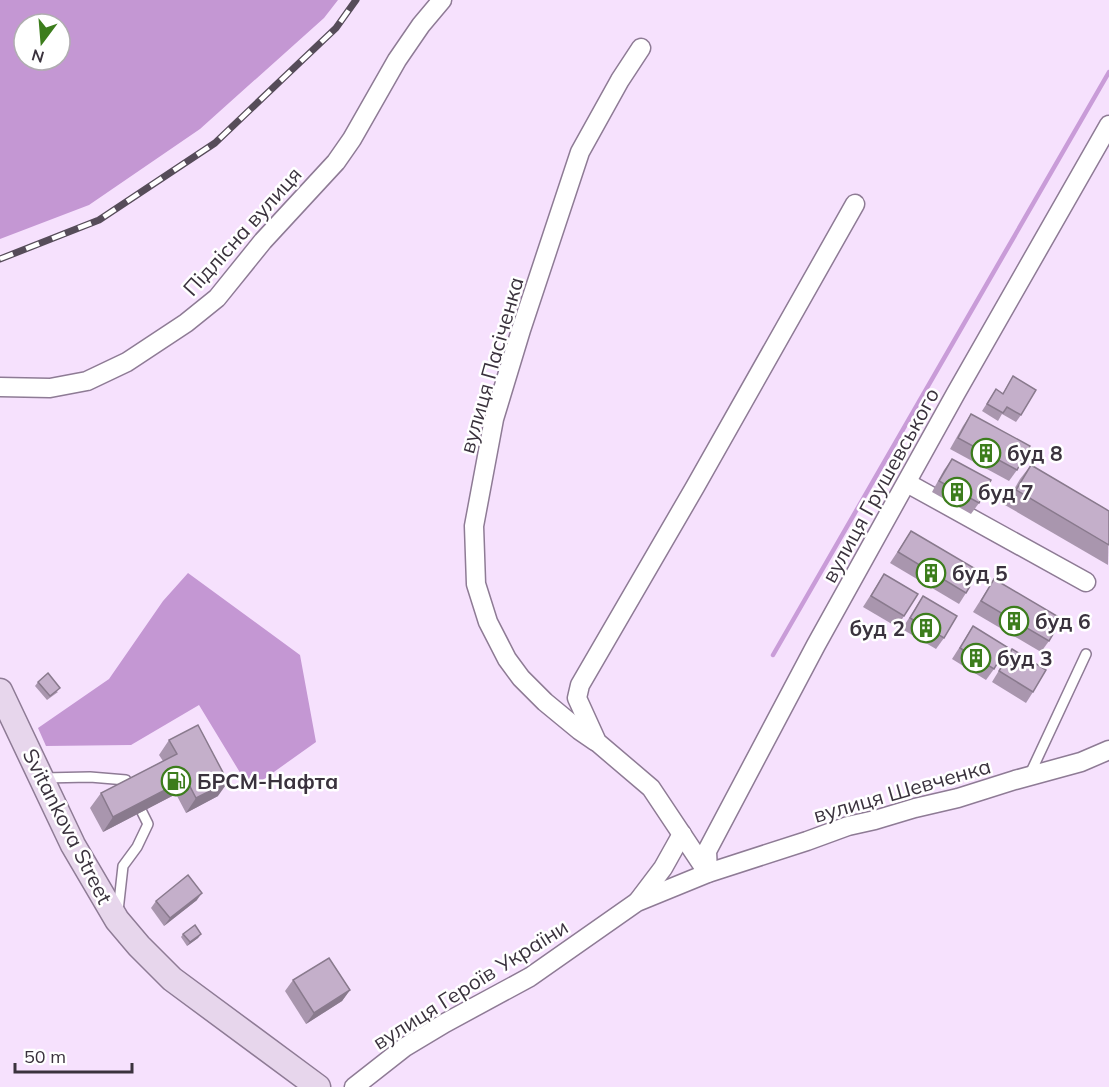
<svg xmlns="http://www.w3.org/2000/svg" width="1109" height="1087" viewBox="0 0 1109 1087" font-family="Mulish,sans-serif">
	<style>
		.forest { fill: #c497d3; fill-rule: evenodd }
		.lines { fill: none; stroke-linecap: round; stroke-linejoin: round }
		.stream { stroke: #c99cd8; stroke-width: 4.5 }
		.service-casing { stroke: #8e7b95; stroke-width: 12 }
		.minor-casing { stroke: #8e7b95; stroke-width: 21 }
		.secondary-casing { stroke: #8e7b95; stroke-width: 27 }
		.service { stroke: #fff; stroke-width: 9 }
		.minor { stroke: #fff; stroke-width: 18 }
		.secondary { stroke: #e7d6ec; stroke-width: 24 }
		.rail-casing { stroke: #564c59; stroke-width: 7 }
		.rail { stroke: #fff; stroke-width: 4.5; stroke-dasharray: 14; stroke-linecap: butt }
		.wall { fill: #a996ae }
		.shaded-wall { fill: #897a8d }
		.building { fill: #c4afca; stroke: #897a8d; stroke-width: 1.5 }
		.labels { text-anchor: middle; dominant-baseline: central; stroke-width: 5; stroke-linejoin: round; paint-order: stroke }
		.street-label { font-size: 21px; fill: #3a323d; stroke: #fff }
		.poi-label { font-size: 21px; font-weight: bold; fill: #3a323d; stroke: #fff; text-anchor: start }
	</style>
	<rect width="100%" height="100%" fill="#f6e1fd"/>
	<g class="forest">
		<path d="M0 0H338L324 18 200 129 89 205 0 239ZM24 24H60V60H24Z"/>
		<path d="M188 573 300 655 316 742 250 789 199 705 131 745 46 746 38 728 109 679 163 601Z"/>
	</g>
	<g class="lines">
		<path class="stream" d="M773 655 1109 72"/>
		<g class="service-casing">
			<g id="service">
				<path d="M1030 774 1086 654"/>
				<path d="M43 778 90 777 126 780 148 824 137 847 123 866 118 911"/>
			</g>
		</g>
		<g class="minor-casing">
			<g id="minor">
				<path d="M0 387 50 388 87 381 127 362 186 323 217 298 263 241 336 162 352 139 397 60 421 25 442 0"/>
				<path d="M907 483 1086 582"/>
				<path d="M595 741 579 730 545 702 521 678 507 659 488 622 476 584 474 526 494 419 521 330 580 152 620 80 641 48"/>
				<path d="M707 872 651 788 597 742 577 698 580 685 695 487 855 204"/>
				<path d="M708 873 707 851 816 645 956 393 1109 125"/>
				<path d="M638 901 663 868 682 834"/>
				<path d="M354 1087 405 1047 445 1023 530 977 637 902 708 873 807 841 848 826 875 820 915 808 958 798 1015 780 1081 762 1109 750"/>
			</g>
		</g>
		<g class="secondary-casing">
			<path id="secondary" d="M0 691 73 845 117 920 139 946 172 979 318 1087"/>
		</g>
		<use href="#service" class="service"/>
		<use href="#minor" class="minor"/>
		<use href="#secondary" class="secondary"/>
		<g class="rail-casing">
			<path id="rail" d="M0 259 99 220 215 143 336 28 356 0"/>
		</g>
		<use href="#rail" class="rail"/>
	</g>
	<g class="wall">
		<path d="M1013 376 1021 415 1016 422 1002 414 998 421 982 411 996 389 1003 393Z"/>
		<path d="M971 414 1017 470 1009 481 950 449 963 426Z"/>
		<path d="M952 459 979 503 971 514 932 492 944 470Z"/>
		<path d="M1031 465 1109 511 1108 565 1005 505 1020 479Z"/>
		<path d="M911 531 966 593 959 604 890 563Z"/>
		<path d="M884 574 904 616 897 627 863 607Z"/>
		<path d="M994 579 1049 641 1041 652 973 612Z"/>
		<path d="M923 596 944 638 936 649 902 629Z"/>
		<path d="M973 626 994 669 986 680 952 659Z"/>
		<path d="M1012 649 1033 692 1026 703 992 682Z"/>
		<path d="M38 682 58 692 47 700 35 686Z"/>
		<path d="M169 740 218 796 186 813 176 794 103 832 90 808 101 793 163 761 159 755Z"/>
		<path d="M197 900 164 926 151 908 156 901Z"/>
		<path d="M183 934H201L198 938 187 946 181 937Z"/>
		<path d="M293 980 350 990 342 1001 306 1024 285 991Z"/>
	</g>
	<g class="shaded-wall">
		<path d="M186 779 176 794 103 832 113 817Z"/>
		<path d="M228 782 218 796 186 813 196 798Z"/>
		<path d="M202 893 197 900 164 926 170 918Z"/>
		<path d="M201 934 198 938 187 946 190 942Z"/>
		<path d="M350 990 342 1001 306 1024 314 1013Z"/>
	</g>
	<g class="building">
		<path d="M1013 376 1036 390 1021 415 1007 407 1003 413 987 404 996 389 1003 394Z"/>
		<path d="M971 414 1030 446 1017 470 958 438Z"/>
		<path d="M952 459 991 480 979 503 939 481Z"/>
		<path d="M1031 465 1109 511V545L1016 490Z"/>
		<path d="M911 531 979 571 966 593 898 552Z"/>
		<path d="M884 574 918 594 904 616 871 596Z"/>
		<path d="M994 579 1062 619 1049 641 981 601Z"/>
		<path d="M923 596 957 616 944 638 910 618Z"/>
		<path d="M973 626 1007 647 994 669 960 648Z"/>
		<path d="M1012 649 1046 670 1033 692 999 671Z"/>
		<path d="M48 673 60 688 50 696 38 682Z"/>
		<path d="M198 725 228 782 196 798 186 779 113 817 101 793 177 754 169 740Z"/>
		<path d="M188 875 202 893 170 918 156 901Z"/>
		<path d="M195 925 201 934 190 942 183 934Z"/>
		<path d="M329 958 350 990 314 1013 293 980Z"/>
	</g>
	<defs>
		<g id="building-ring" transform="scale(1.5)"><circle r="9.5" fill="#fff" stroke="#3c7d1c" stroke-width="1.5"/><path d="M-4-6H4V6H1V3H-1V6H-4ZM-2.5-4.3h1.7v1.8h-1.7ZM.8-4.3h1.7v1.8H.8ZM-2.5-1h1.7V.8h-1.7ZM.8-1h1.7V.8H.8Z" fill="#3c7d1c"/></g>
		<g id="fuel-ring" transform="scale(1.5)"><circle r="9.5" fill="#fff" stroke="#3c7d1c" stroke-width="1.5"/><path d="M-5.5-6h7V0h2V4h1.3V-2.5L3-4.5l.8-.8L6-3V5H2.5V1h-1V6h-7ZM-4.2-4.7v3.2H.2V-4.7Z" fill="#3c7d1c"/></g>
	</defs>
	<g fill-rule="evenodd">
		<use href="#building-ring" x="986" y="453"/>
		<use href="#building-ring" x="957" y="492"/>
		<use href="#building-ring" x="931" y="573"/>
		<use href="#building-ring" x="1014" y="621"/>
		<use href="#building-ring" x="926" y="628"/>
		<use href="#building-ring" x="976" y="658"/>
		<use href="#fuel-ring" x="176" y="781"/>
	</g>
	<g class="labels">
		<g class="street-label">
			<text transform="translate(242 231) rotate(-48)">Підлісна вулиця</text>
			<text transform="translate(491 365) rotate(-74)">вулиця Пасіченка</text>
			<text transform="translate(880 485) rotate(-61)">вулиця Грушевського</text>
			<text transform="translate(902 790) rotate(-16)">вулиця Шевченка</text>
			<text transform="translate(68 826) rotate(63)">Svitankova Street</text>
			<text transform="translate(470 984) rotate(-32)">вулиця Героїв України</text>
		</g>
		<g class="poi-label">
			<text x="1007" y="453">буд 8</text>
			<text x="978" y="492">буд 7</text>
			<text x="952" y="573">буд 5</text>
			<text x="1035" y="621">буд 6</text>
			<text x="905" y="628" text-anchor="end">буд 2</text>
			<text x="997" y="658">буд 3</text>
			<text x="197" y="781">БРСМ-Нафта</text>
		</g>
	</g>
	<g transform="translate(42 42) rotate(196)"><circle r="28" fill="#ffffff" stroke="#b0adb1" stroke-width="1.5"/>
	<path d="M0-4.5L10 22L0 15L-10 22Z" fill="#3c7d1c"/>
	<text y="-9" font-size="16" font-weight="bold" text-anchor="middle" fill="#3a323d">N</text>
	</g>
	<path d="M15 1063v9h117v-9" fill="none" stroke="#3a323d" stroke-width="3"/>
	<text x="24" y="1063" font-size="18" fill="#3a323d" stroke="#ffffff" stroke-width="4.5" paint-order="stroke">50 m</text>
</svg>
